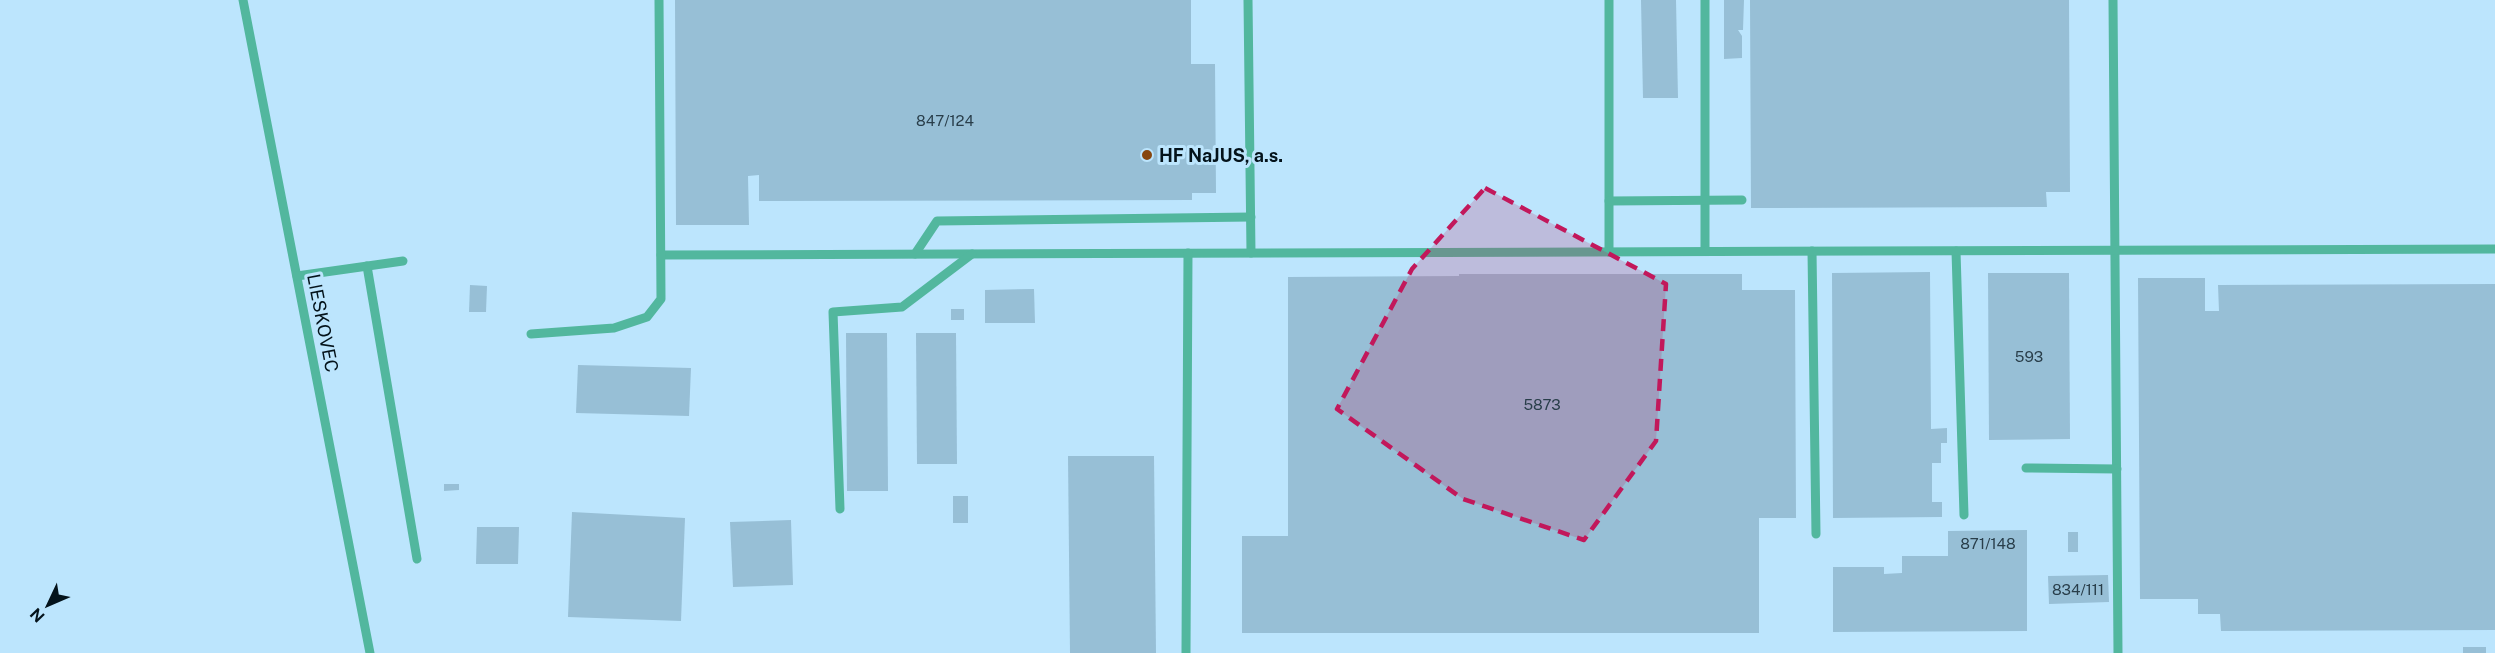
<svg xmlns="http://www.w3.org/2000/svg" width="2495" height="653" viewBox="0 0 2495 653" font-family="'Public Sans',sans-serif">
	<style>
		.building { fill: #97bfd6 }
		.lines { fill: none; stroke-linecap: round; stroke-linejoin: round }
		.lane { stroke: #52b79e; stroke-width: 9 }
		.marked { fill: #c2185b; fill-opacity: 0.2; stroke: #c2185b; stroke-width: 4.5; stroke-dasharray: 12 8; stroke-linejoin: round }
		.poi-dot { fill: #874710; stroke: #bce5fd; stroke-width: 2 }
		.labels { text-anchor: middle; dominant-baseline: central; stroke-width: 6; stroke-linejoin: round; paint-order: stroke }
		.number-label { font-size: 15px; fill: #293e4a }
		.poi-label { font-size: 18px; font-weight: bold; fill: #04131b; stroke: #bce5fd; text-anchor: start }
		.street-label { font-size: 18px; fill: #04131b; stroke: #bce5fd }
	</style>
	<rect width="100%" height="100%" fill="#bce5fd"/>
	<g class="building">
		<path d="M675 0H1191V64H1215L1216 193H1192V200L759 201V175L748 176 749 225H676Z"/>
		<path d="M1641 0H1676L1678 98H1643Z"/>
		<path d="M1724 0H1744L1743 30H1738L1742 36V58L1724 59Z"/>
		<path d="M1750 0H2069L2070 192H2046L2047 207 1751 208Z"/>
		<path d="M1930 272 1931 429 1947 428V443H1941V463H1932V502H1942V517L1833 518 1832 273Z"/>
		<path d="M1988 273H2069L2070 439 1989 440Z"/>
		<path d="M1459 274H1742V290H1795L1796 518H1759V633H1242V536H1288V277L1459 276Z"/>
		<path d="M2138 278H2205V311H2219L2218 285 2495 284V630L2221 631 2220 614H2198V599H2140Z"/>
		<path d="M470 285 487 286 486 312H469Z"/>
		<path d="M1034 289 1035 323H985V290Z"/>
		<rect x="951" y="309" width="13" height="11"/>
		<path d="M846 333H887L888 491H847Z"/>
		<path d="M916 333H956L957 464H917Z"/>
		<path d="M578 365 691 368 689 416 576 413Z"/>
		<path d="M1068 456H1154L1156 653H1070Z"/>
		<path d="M444 484H459V490L444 491Z"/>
		<rect x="953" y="496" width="15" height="27"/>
		<path d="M572 512 685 518 681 621 568 617Z"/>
		<path d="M791 520 793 585 733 587 730 522Z"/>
		<path d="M477 527H519L518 564H476Z"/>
		<path d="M2027 530V631L1833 632V567H1884V574L1902 573V556H1948V531Z"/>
		<rect x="2068" y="532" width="10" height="20"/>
		<path d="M2108 575 2109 602 2049 604 2048 576Z"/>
		<rect x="2463" y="647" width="23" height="6"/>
	</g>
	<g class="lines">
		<g class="lane">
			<path d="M243 0 370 653"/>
			<path d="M1248 0 1251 253"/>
			<path d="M1609 0V252"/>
			<path d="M1705 0V251"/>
			<path d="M2113 0 2118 653"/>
			<path d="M1609 201 1742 200"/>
			<path d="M1812 251 1816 534"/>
			<path d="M1956 251 1964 515"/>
			<path d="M915 254 937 221 1251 217"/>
			<path d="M661 255 2495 249"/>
			<path d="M367 266 417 559"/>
			<path d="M297 276 403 261"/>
			<path d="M531 334 614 328 647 317 661 299 659 0"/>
			<path d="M2026 468 2117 469"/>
			<path d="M840 509 833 312 902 307 972 254"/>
			<path d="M1186 653 1188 253"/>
		</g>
	</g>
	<path class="marked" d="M1485 188 1666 284 1656 441 1584 540 1463 499 1337 409 1412 269Z"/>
	<circle class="poi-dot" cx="1147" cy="155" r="6"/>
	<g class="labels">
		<g class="number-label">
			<text x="945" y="120">847/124</text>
			<text x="2029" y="356">593</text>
			<text x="1542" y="404">5873</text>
			<text x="1988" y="543">871/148</text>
			<text x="2078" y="589">834/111</text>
		</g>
		<g class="poi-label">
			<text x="1159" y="155">HF NaJUS, a.s.</text>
		</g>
		<g class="street-label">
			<text transform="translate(323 323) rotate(79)">LIESKOVEC</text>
		</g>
	</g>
	<g transform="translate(48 605) rotate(226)" stroke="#bce5fd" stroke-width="4.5" paint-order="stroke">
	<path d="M0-4.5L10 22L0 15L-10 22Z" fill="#04131b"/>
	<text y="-9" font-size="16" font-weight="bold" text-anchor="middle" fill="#04131b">N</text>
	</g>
</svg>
